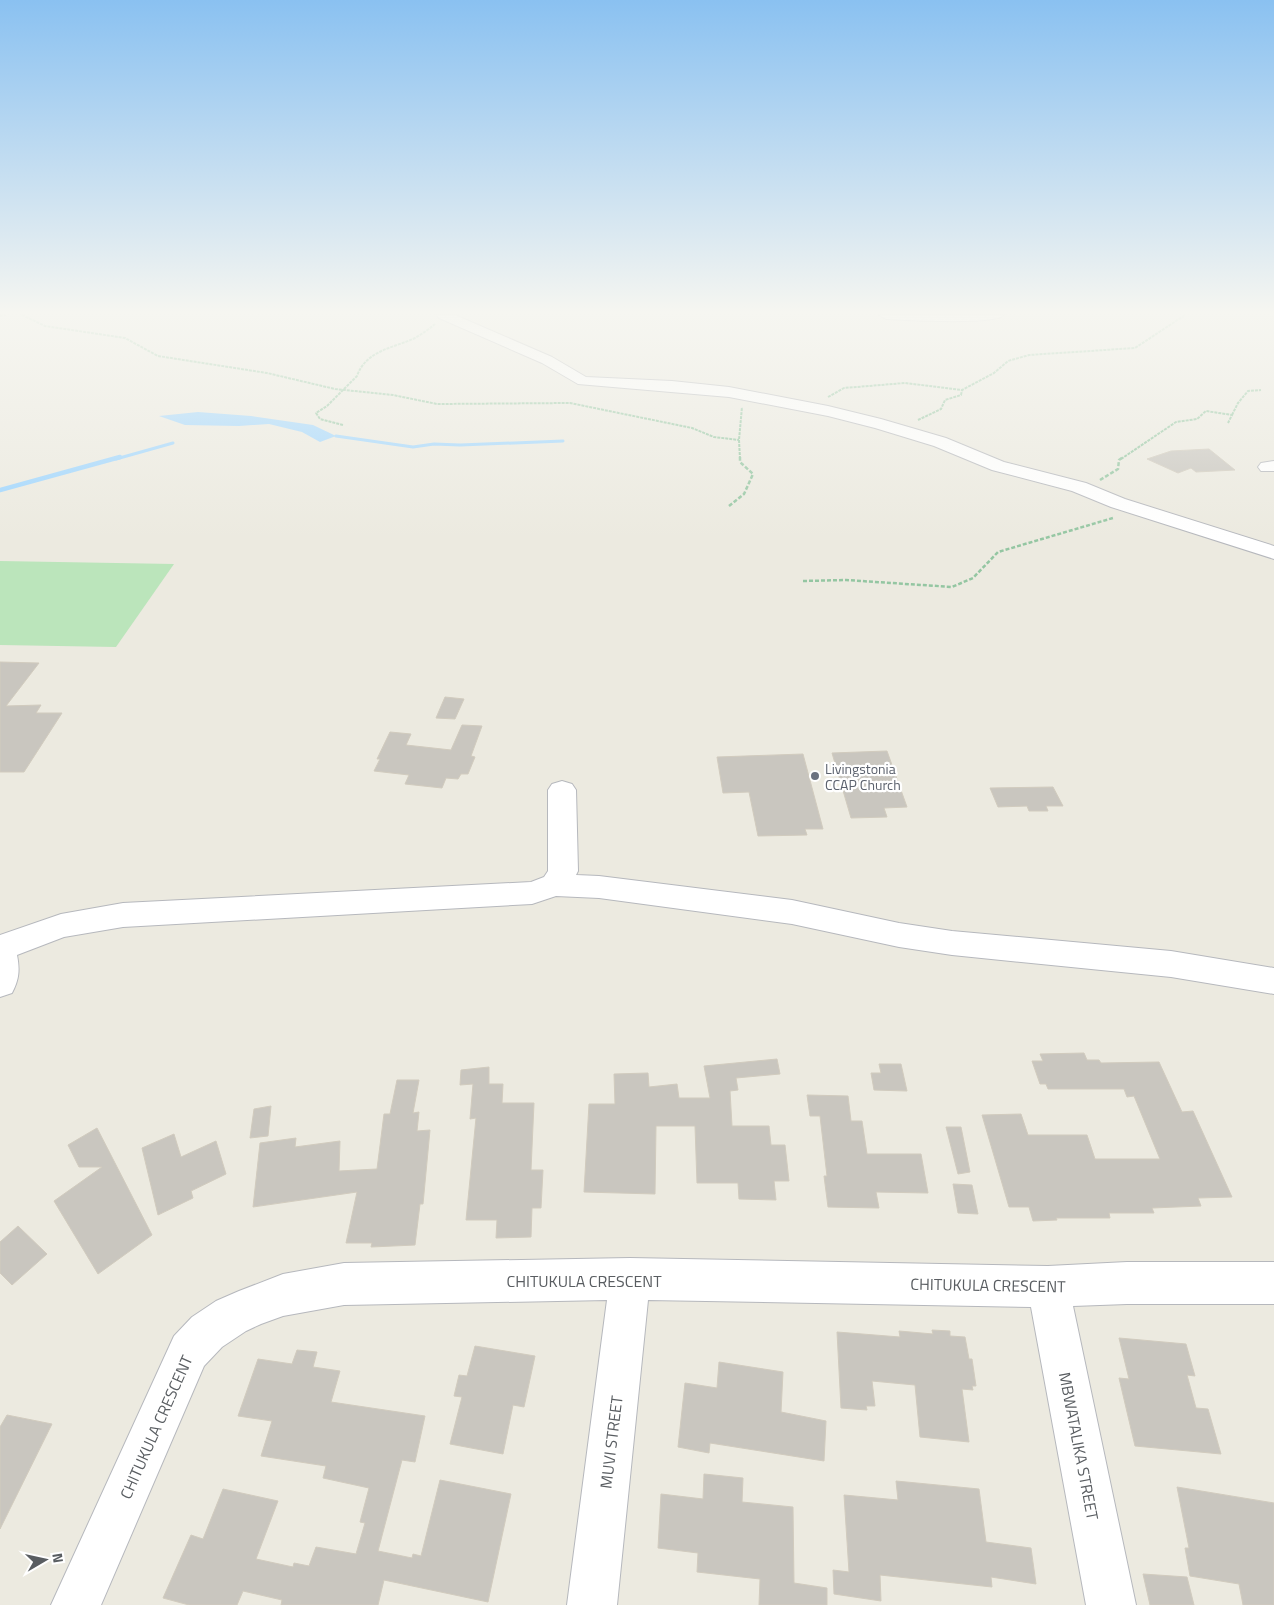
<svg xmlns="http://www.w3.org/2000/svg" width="1274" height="1605" viewBox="0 0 1274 1605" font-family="'Titillium Web',sans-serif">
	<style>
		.green { fill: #bbe5bb }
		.water { fill: #9dd5ff }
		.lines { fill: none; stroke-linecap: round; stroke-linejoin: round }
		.stream-far1 { stroke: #9dd5ff; stroke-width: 3 }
		.stream { stroke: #9dd5ff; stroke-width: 4.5 }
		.building { fill: #c9c6bf; stroke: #d1cbbe }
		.minor-casing { stroke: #b6b8bd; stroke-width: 2 }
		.path-far1 { stroke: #94c6a2; stroke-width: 2; stroke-dasharray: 3 1; stroke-linecap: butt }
		.path { stroke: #94c6a2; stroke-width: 2.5; stroke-dasharray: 4 2; stroke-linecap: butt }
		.minor { fill: #fff; fill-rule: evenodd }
		.worship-dot { fill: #6b7280; stroke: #fff; stroke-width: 2 }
		.labels { text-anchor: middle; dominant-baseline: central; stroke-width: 4.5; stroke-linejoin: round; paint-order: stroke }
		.worship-label { font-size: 14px; fill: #5b616d; stroke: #fff; text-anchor: start }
		.near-street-label { font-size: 16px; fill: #595d61; stroke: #fff }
	</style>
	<rect width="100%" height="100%" fill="#eceae0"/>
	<path class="green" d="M0 561 174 564 116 647 0 645Z"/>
	<path class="water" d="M198 412 251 416 313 425 336 436 320 442 302 432 269 424 239 426 185 425 159 416Z"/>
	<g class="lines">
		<g class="stream-far1">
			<path d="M336 436 413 447 434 444 460 445 563 441"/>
			<path d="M116 459 173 443"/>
		</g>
		<path class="stream" d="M0 490 120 457"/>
	</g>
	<g class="building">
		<path d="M1209 449 1235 470 1196 472 1191 468 1178 473 1147 459 1171 451Z"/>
		<path d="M0 662 39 663 6 706 41 705 36 713H62L24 772H0Z"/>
		<path d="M445 697 464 699 455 719 436 718Z"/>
		<path d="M462 725 482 726 471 756 475 757 468 774H461L458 779 446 778 442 788 405 784 409 775 374 771 380 759H377L390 732 411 734 406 745 451 750Z"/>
		<path d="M887 751 907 807 884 808 887 817 851 818 832 753Z"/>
		<path d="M803 754 823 829H805L807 835 758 836 749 792 723 793 717 757Z"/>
		<path d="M1053 787 1063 806H1046L1048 811H1029L1027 806 998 807 990 788Z"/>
		<path d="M1084 1053 1087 1060H1099L1101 1063 1159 1062 1182 1112 1193 1111 1232 1197 1198 1198 1201 1206 1152 1208 1154 1213H1109L1110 1218H1056L1057 1220 1033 1221 1029 1207H1009L982 1115 1021 1114 1028 1135H1087L1095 1159H1160L1134 1096 1127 1097 1124 1089H1048L1046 1084H1040L1032 1061H1043L1040 1054Z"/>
		<path d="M777 1059 780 1074 736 1078 738 1090 730 1091 732 1126H769L771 1145H785L789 1181H774L776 1200 739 1199 738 1183H697L695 1126H656L655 1194 584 1192 589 1104H615L614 1074 648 1073 649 1087 677 1084 679 1098H710L704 1066Z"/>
		<path d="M879 1064H901L907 1091 874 1090 871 1073H881Z"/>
		<path d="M489 1067V1084H503L502 1103H534L531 1170H543L541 1208H532L531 1237 496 1238 497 1220H466L476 1118 470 1119 473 1084 460 1085 461 1070Z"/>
		<path d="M397 1080H419L413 1113 419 1112 417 1131 430 1130 423 1204H420L415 1245 371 1247 372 1243H346L357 1192 253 1207 260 1143 296 1138 295 1147 340 1141 339 1171 377 1169 384 1114H390Z"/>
		<path d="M807 1095 848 1096 851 1121H862L867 1154H921L928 1193 876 1192 879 1208 828 1207 824 1176H827L820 1116H810Z"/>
		<path d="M271 1106 268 1136 250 1138 254 1109Z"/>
		<path d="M946 1127H961L970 1172 958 1174Z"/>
		<path d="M97 1128 152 1235 98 1274 54 1201 102 1167H79L68 1145Z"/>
		<path d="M174 1134 181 1157 216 1141 226 1174 191 1191 193 1198 158 1215 142 1148Z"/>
		<path d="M953 1184 972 1185 978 1214 958 1213Z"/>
		<path d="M18 1226 47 1254 12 1285 0 1273V1242Z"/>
		<path d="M932 1330 950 1331V1336L965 1337 969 1359H972L976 1386H972L973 1390 962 1389 969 1442 920 1437 915 1385 872 1381 875 1406H866L867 1410 841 1408 837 1332 900 1337 899 1331 933 1334Z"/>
		<path d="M1119 1338 1186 1344 1195 1376 1187 1375 1196 1408 1208 1409 1221 1454 1135 1446 1119 1378 1129 1379Z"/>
		<path d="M475 1346 535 1356 524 1407 513 1405 503 1454 450 1444 462 1397 454 1396 459 1375 467 1376Z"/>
		<path d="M297 1350 317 1352 313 1367 340 1371 331 1402 425 1416 415 1462 402 1460 378 1551 412 1558 413 1554 421 1556 440 1480 511 1494 488 1602 384 1580 378 1605H281L282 1600 243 1591 237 1605H189L163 1598 191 1535 203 1539 223 1489 278 1501 256 1559 293 1567 294 1563 309 1566 316 1547 356 1554 365 1523 360 1522 369 1488 323 1478 326 1466 261 1456 272 1421 238 1416 258 1359 292 1364Z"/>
		<path d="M719 1362 783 1372 781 1412 826 1421 824 1461 710 1443 709 1453 678 1447 685 1383 717 1388Z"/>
		<path d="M7 1415 52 1424 0 1529V1427Z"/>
		<path d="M704 1474 743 1478 742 1502 793 1507 794 1583 827 1588V1605H759L760 1579 697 1572 698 1553 658 1548 661 1494 703 1499Z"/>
		<path d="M896 1481 979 1489 986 1542 1031 1548 1036 1584 991 1577 992 1587 880 1575 881 1601 834 1594 833 1570 849 1572 844 1495 898 1500Z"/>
		<path d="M1177 1487 1274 1503V1605H1243L1239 1584 1190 1576 1185 1548H1189Z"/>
		<path d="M1143 1574 1187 1577 1194 1605H1150Z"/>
	</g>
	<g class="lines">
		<g class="minor-casing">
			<g id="minor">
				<path d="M437 315H455L552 357 586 377 672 381 729 387 828 406 881 419 946 438 1004 462 1086 483 1125 499 1274 546V559L1111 507 1072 491 992 470 934 446 875 428 828 416 729 397 578 384 542 363 439 318Z"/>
				<path d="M879 315H1004C996 325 904 320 886 319Z"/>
				<path d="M1274 461V471H1261L1258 467 1261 463Z"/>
				<path d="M562 781 572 784 576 790 578 871 576 875 599 876 792 900 899 923 952 931 1171 951 1274 968V994L1171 977 952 955 899 947 792 924 599 898 556 896 532 904 123 927 64 937 17 955C20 970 19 980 12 993L0 997V935L61 914 123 903 531 882 544 877 548 871V790L552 784Z"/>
				<path d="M630 1258 1048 1266 1127 1262H1274V1304H1127L1073 1306 1136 1605H1086L1031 1307 648 1300 617 1605H567L607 1300 344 1305 283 1316 261 1324 246 1331 222 1347 204 1366 101 1605H51L174 1336 192 1317 216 1301 239 1291 283 1274 344 1263Z"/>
			</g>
		</g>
		<g class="path-far1">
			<path d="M22 315 45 326 125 338 158 356 267 373 335 389 393 395 437 404 570 403 692 428 714 437 739 440"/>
			<path d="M0 316 6 315"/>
			<path d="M828 397 844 388 905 383 962 390 994 373 1008 361 1029 355 1135 348 1185 315"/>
			<path d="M1232 415 1238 403 1248 391 1261 390"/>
			<path d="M918 420 941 409 945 400 961 395 962 390"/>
			<path d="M343 425 320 419 316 413 327 406 357 376C366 350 394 348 415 338 422 334 429 329 435 324"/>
			<path d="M740 459 739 440 742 407"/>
			<path d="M1121 459 1176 422 1197 419 1206 411 1232 415 1228 423"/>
		</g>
		<g class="path">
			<path d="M1100 480 1118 469 1119 460 1123 457"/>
			<path d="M729 506 744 494 753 474 740 462V457"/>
			<path d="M803 581 846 580 952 587 973 578 998 552 1113 518"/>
		</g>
		<use href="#minor" class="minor"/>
	</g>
	<linearGradient id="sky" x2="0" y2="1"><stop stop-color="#8ac1f1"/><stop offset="0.58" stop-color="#f6f6f1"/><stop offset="1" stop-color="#f6f6f1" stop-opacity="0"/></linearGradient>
	<rect width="1274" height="539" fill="url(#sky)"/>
	<circle class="worship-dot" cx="815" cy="776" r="5"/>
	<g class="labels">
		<g class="worship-label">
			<text x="825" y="768">Livingstonia<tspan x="825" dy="16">CCAP Church</tspan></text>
		</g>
		<g class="near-street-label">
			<text x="584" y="1281">CHITUKULA CRESCENT</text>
			<text transform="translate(988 1285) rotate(1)">CHITUKULA CRESCENT</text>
			<text transform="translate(156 1427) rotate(-66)">CHITUKULA CRESCENT</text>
			<text transform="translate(611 1442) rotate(-83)">MUVI STREET</text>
			<text transform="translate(1079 1446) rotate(79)">MBWATALIKA STREET</text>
		</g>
	</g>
	<g transform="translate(45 1560) rotate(81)" stroke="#ffffff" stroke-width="4" paint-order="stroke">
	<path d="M0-4L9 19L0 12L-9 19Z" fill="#595d61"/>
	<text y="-8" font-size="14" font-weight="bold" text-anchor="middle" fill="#595d61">N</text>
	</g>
</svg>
